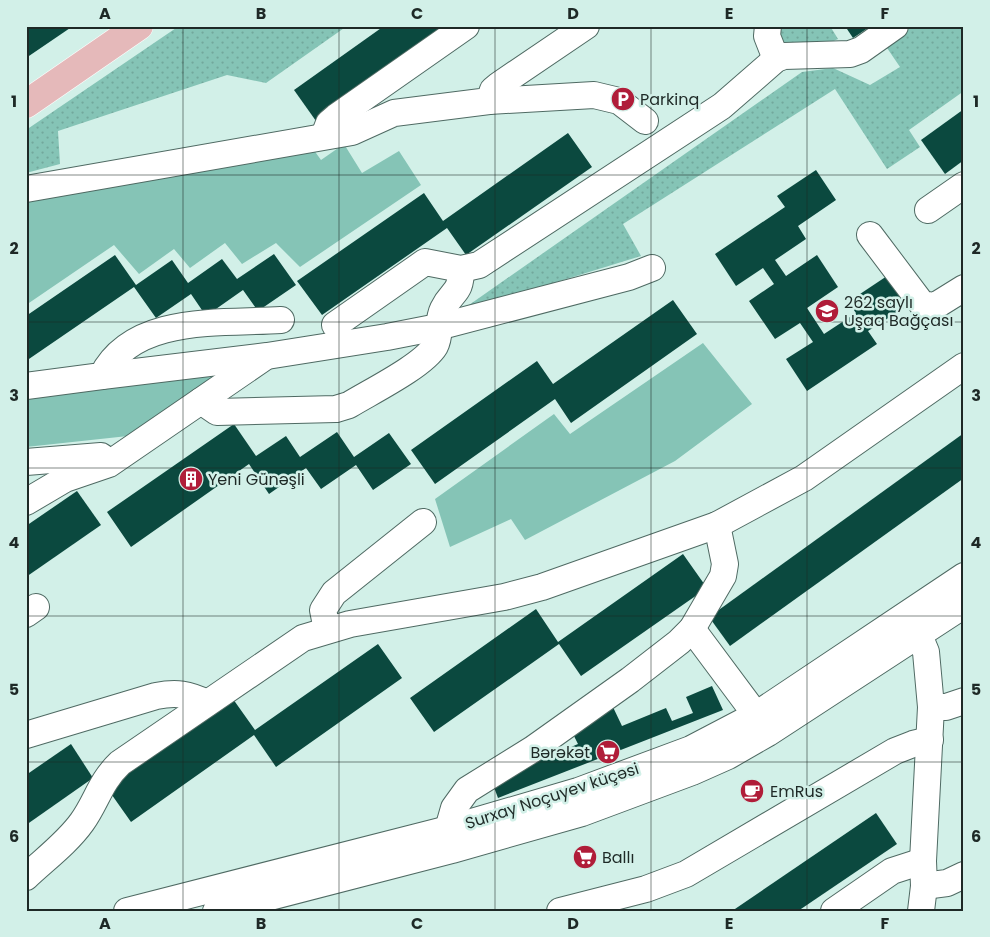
<svg xmlns="http://www.w3.org/2000/svg" width="990" height="937" viewBox="0 0 990 937" font-family="Poppins,sans-serif">
	<style>
		.grass { fill: #85c4b6 }
		.park { fill: url(#park-dots) }
		.building { fill: #0b493f }
		.lines { fill: none; stroke-linecap: round; stroke-linejoin: round }
		.minor-casing { stroke: #4f6a63; stroke-width: 28 }
		.major-casing { stroke: #fff; stroke-width: 29 }
		.minor { stroke: #fff; stroke-width: 26 }
		.major { stroke: #e5b9ba; stroke-width: 28 }
		.grid { fill: none; stroke: #1e2926; stroke-width: 1; stroke-opacity: 0.55 }
		.labels { text-anchor: middle; dominant-baseline: central; stroke-width: 5; stroke-linejoin: round; paint-order: stroke }
		.poi-label { font-size: 16px; fill: #1e2926; stroke: #d2f0e8; text-anchor: start }
		.street-label { font-size: 16px; fill: #1e2926; stroke: #d2f0e8 }
		.neatline { fill: none; stroke: #1e2926; stroke-width: 2 }
		.grid-label { font-size: 16px; text-anchor: middle; font-weight: bold; fill: #1e2926 }
	</style>
	<defs>
		<pattern id="park-dots" width="8" height="8" patternUnits="userSpaceOnUse" patternTransform="scale(1.25)"><rect width="8" height="8" fill="#85c4b6"/><path d="M2 2h.1M6 6h.1" fill="none" stroke="#72a89c" stroke-width="1.8" stroke-linecap="round"/></pattern>
	</defs>
	<rect width="100%" height="100%" fill="#d2f0e8"/>
	<g class="grass">
		<path d="M344 144 362 173 399 151 421 185 300 267 276 243 242 264 225 243 190 268 174 249 139 274 114 245 26 305V195L311 146 321 160Z"/>
		<path d="M703 343 752 404 675 461 525 540 511 519 450 547 435 499 554 414 570 434Z"/>
		<path d="M225 374 128 436 26 447V399Z"/>
	</g>
	<g class="park">
		<path d="M179 26H347L266 83 227 75 58 131 60 164 26 173V130Z"/>
		<path d="M782 26H830L838 39 820 47 787 48 780 37Z"/>
		<path d="M914 26H964V91L909 130 920 147 887 169 835 89 623 224 641 256 459 312 802 72 833 68 870 85 900 67 885 45Z"/>
	</g>
	<g class="building">
		<path d="M26 26H73L26 58Z"/>
		<path d="M384 26H451L316 121 294 90Z"/>
		<path d="M845 26H871L853 38Z"/>
		<path d="M964 109V160L945 174 921 140Z"/>
		<path d="M568 133 592 167 466 255 447 228 322 315 297 281 424 193 443 221Z"/>
		<path d="M816 170 836 200 798 226 806 239 775 260 786 276 817 255 838 287 807 308 824 334 856 313 848 302 887 276 907 306 868 331 877 344 807 391 786 359 813 342 800 323 775 339 749 301 774 284 763 268 736 286 715 254 785 207 777 196Z"/>
		<path d="M274 254 296 285 258 311 243 290 206 316 191 294 156 318 134 287 26 361V316L115 255 136 285 172 260 188 283 222 259 237 279Z"/>
		<path d="M673 300 697 334 571 423 555 399 435 484 411 450 537 361 553 384Z"/>
		<path d="M234 424 256 456 286 436 300 457 337 432 354 457 389 433 411 464 373 490 356 465 321 489 306 468 269 494 249 464 131 547 107 512Z"/>
		<path d="M964 433V478L730 646 709 617Z"/>
		<path d="M77 491 101 525 26 577V526Z"/>
		<path d="M683 554 707 588 581 676 559 644 434 732 410 698 536 609 558 642Z"/>
		<path d="M378 644 402 678 276 767 254 735 131 822 107 788 233 699 255 730Z"/>
		<path d="M712 686 723 710 498 798 492 782 549 745 555 754 578 744 571 730 612 705 622 726 666 708 672 721 693 713 686 697Z"/>
		<path d="M71 744 93 778 26 825V775Z"/>
		<path d="M876 813 897 844 798 911H732Z"/>
	</g>
	<g class="lines">
		<g class="minor-casing">
			<g id="minor">
				<path d="M768 26 767 36 776 59"/>
				<path d="M489 101 594 95 619 101 645 121"/>
				<path d="M324 136 329 123 336 117 466 26"/>
				<path d="M26 189 352 132 394 113 489 101 493 90 499 85 586 26"/>
				<path d="M928 210 964 185"/>
				<path d="M870 235 922 304 935 306 964 288"/>
				<path d="M335 325 425 262 461 269 479 265 722 106 776 59 784 56 850 54 861 50 895 26"/>
				<path d="M102 376 267 356 387 337 438 327 629 277 652 268"/>
				<path d="M26 386 102 376C133 314 222 324 281 320"/>
				<path d="M201 401 217 412 336 409 349 405C370 392 423 366 435 346 441 335 437 321 443 309 452 290 461 295 461 269"/>
				<path d="M26 462 101 456 108 462"/>
				<path d="M26 502 65 479 109 464 262 359"/>
				<path d="M26 614 36 607"/>
				<path d="M911 622 919 635 926 652 931 707 923 861 924 886 921 911"/>
				<path d="M692 629 756 715"/>
				<path d="M327 630 323 610 334 593 423 522"/>
				<path d="M931 707H946L964 701"/>
				<path d="M26 735 156 696C177 692 188 694 207 703"/>
				<path d="M451 844 448 829 454 808 467 790 533 749 630 680 679 642 692 629 723 576 725 564 717 525"/>
				<path d="M26 877C45 859 67 843 82 822 97 801 100 782 120 763L303 638 350 624 504 597 542 587 717 525 804 478 964 366"/>
				<path d="M924 886 947 883 964 875"/>
				<path d="M127 911 448 829 578 791 691 749 756 715 964 576"/>
				<path d="M216 911 452 850 582 813 692 772 728 756 768 733 964 605"/>
				<path d="M560 911 646 889 686 874 895 751 913 744 930 740"/>
				<path d="M834 911 892 871 923 861"/>
			</g>
		</g>
		<g class="major-casing">
			<path id="major" d="M26 104 139 26"/>
		</g>
		<use href="#minor" class="minor"/>
		<use href="#major" class="major"/>
	</g>
	<path class="grid" d="M183 26V911M339 26V911M495 26V911M651 26V911M807 26V911M26 175H964M26 322H964M26 468H964M26 616H964M26 762H964"/>
	<defs>
		<g id="parking-disc" transform="scale(1.25)"><circle r="9.5" fill="#b01d39" stroke="#d2f0e8"/><path d="M-3.5-5.5H1a3.5 3.5 0 0 1 0 7H-1V5.5H-3.5ZM-1-3.4V-.6H.8a1.4 1.4 0 0 0 0-2.8Z" fill="#fff"/></g>
		<g id="school-disc" transform="scale(1.25)"><circle r="9.5" fill="#b01d39" stroke="#d2f0e8"/><path d="M0-5L7-2L0 1L-7-2ZM-4 1L0 2.5L4 1V4Q0 6-4 4Z" fill="#fff"/></g>
		<g id="building-disc" transform="scale(1.25)"><circle r="9.5" fill="#b01d39" stroke="#d2f0e8"/><path d="M-4-6H4V6H1V3H-1V6H-4ZM-2.5-4.3h1.7v1.8h-1.7ZM.8-4.3h1.7v1.8H.8ZM-2.5-1h1.7V.8h-1.7ZM.8-1h1.7V.8H.8Z" fill="#fff"/></g>
		<g id="supermarket-disc" transform="scale(1.25)"><circle r="9.5" fill="#b01d39" stroke="#d2f0e8"/><path d="M-6-5.5h2.5l.6 2H6L4.5 2H-2.5L-4.4-4H-6ZM-1.5 3.2a1.3 1.3 0 1 0 .1 0ZM3 3.2a1.3 1.3 0 1 0 .1 0Z" fill="#fff"/></g>
		<g id="cafe-disc" transform="scale(1.25)"><circle r="9.5" fill="#b01d39" stroke="#d2f0e8"/><path d="M-5.5-4.5H6V0H3Q3 3.5 0 3.5H-2.5Q-5.5 3.5-5.5 0ZM3-3.2v2h1.7v-2ZM-6 4.5H4V6H-6Z" fill="#fff"/></g>
	</defs>
	<g fill-rule="evenodd">
		<use href="#parking-disc" x="623" y="99"/>
		<use href="#school-disc" x="827" y="311"/>
		<use href="#building-disc" x="191" y="479"/>
		<use href="#supermarket-disc" x="608" y="752"/>
		<use href="#cafe-disc" x="752" y="791"/>
		<use href="#supermarket-disc" x="585" y="857"/>
	</g>
	<g class="labels">
		<g class="poi-label">
			<text x="640" y="99">Parkinq</text>
			<text x="844" y="302">262 saylı<tspan x="844" dy="18">Uşaq Bağçası</tspan></text>
			<text x="208" y="479">Yeni Günəşli</text>
			<text x="590" y="752" text-anchor="end">Bərəkət</text>
			<text x="770" y="791">EmRus</text>
			<text x="602" y="857">Ballı</text>
		</g>
		<g class="street-label">
			<text transform="translate(552 796) rotate(-18)">Surxay Noçuyev küçəsi</text>
		</g>
	</g>
	<rect width="990" height="937" fill="none" stroke="#d2f0e8" stroke-width="55"/>
	<rect x="28" y="28" width="934" height="882" class="neatline"/>
	<g class="grid-label">
		<text x="105" y="19">A</text>
		<text x="261" y="19">B</text>
		<text x="417" y="19">C</text>
		<text x="573" y="19">D</text>
		<text x="729" y="19">E</text>
		<text x="885" y="19">F</text>
		<text x="14" y="107">1</text>
		<text x="976" y="107">1</text>
		<text x="14" y="254">2</text>
		<text x="976" y="254">2</text>
		<text x="14" y="401">3</text>
		<text x="976" y="401">3</text>
		<text x="14" y="548">4</text>
		<text x="976" y="548">4</text>
		<text x="14" y="695">5</text>
		<text x="976" y="695">5</text>
		<text x="14" y="842">6</text>
		<text x="976" y="842">6</text>
		<text x="105" y="929">A</text>
		<text x="261" y="929">B</text>
		<text x="417" y="929">C</text>
		<text x="573" y="929">D</text>
		<text x="729" y="929">E</text>
		<text x="885" y="929">F</text>
	</g>
</svg>
